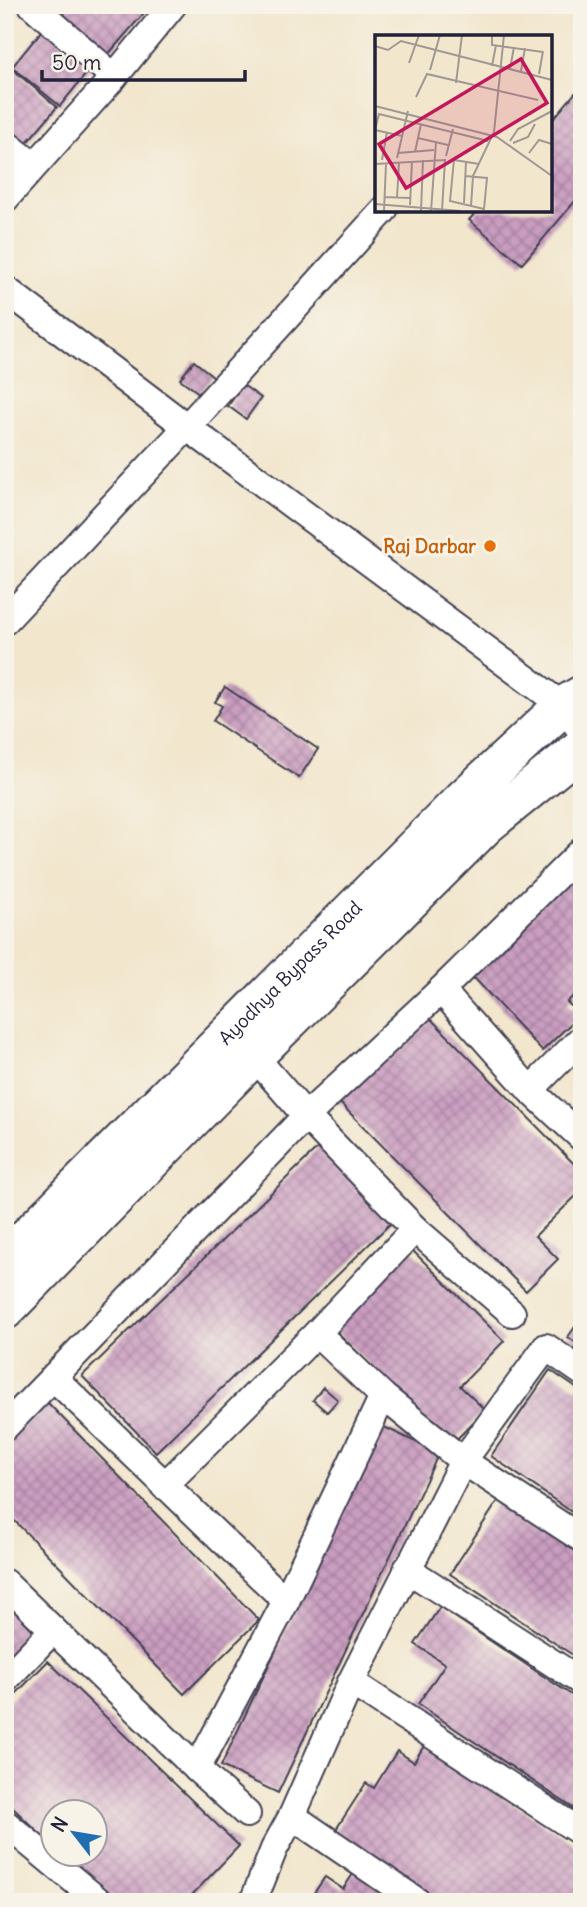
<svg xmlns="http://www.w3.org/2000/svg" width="587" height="1907" viewBox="0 0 587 1907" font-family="Delius,sans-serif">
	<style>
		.building { fill: url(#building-cross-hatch) }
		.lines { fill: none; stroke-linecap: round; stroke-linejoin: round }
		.street-casing { stroke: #413f51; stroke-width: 30 }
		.primary-casing { stroke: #413f51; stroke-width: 42 }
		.street { stroke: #fff; stroke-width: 26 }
		.primary { stroke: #fff; stroke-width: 38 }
		.food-dot { fill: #e8710a; stroke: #f7f3e8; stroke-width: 2.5 }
		.labels { text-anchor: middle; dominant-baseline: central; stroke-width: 6; stroke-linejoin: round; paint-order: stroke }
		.food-label { font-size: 19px; font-weight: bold; fill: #c56008; stroke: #f7f3e8; text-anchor: end }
		.street-label { font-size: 19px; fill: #22223b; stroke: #f7f3e8 }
		.inset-road { fill: none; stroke: #9f9893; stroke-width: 2 }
		.view { fill: #c2185b; fill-opacity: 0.15; stroke: #c2185b; stroke-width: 3.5 }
		.inset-edge { fill: none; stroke: #22223b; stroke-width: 3.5 }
	</style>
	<defs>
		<pattern id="building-cross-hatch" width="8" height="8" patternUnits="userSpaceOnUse" patternTransform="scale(1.75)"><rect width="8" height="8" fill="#cb9ec1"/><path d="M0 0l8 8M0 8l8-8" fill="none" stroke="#a4809e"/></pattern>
	</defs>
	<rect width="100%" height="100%" fill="#f7f3e8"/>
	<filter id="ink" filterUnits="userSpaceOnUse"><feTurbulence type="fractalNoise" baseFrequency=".0143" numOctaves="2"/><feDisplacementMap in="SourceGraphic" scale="14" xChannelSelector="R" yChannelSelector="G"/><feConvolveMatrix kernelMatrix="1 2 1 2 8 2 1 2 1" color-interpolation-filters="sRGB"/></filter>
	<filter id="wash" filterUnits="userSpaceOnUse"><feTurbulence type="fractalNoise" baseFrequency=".00686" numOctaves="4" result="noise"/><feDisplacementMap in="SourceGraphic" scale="28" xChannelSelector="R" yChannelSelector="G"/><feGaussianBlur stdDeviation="1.57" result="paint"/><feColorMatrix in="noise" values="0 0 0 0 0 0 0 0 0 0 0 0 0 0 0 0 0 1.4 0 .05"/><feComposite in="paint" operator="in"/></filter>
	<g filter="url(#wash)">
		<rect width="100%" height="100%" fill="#f2e6cd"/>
		<g id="blocks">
			<g class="building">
				<path d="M45 5H151L105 58Z"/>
				<path d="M43 29 91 68 60 106 12 67Z"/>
				<path d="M10 67 57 107 23 147 5 132V72Z"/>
				<path d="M575 93 582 98V193L522 264 469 220 478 210H550V123Z"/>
				<path d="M194 361 214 377 200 394 180 379Z"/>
				<path d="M243 385 261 398 246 419 228 406Z"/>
				<path d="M225 687 318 749 299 778 213 721 222 706 215 702Z"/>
				<path d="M582 857V988L567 1002 580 1015 542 1051 465 968Z"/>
				<path d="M426 1014 582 1172V1190L535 1236 558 1259 526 1291 338 1101Z"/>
				<path d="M323 1143 396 1218 156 1452 82 1376Z"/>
				<path d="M410 1248 504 1341 460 1386 485 1410 451 1445 332 1327Z"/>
				<path d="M582 1317V1347L568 1337Z"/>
				<path d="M550 1370 582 1392V1519L491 1456Z"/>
				<path d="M323 1387 338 1400 327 1412 313 1400Z"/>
				<path d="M47 1402 259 1620 184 1694 5 1511V1443Z"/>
				<path d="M382 1426 439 1453 278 1793 221 1766Z"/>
				<path d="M500 1498 582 1552V1661L450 1574Z"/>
				<path d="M5 1602 36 1633 5 1664Z"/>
				<path d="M440 1607 582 1702V1814L418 1704 445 1664 415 1644Z"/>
				<path d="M48 1661 239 1846 191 1896 197 1902H110L61 1854H94V1812H52V1846L5 1800V1705Z"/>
				<path d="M424 1746 582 1849V1902H443L335 1831 366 1783 374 1788 397 1751 414 1762Z"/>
				<path d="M355 1871 399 1902H308L325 1877 343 1889Z"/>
			</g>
		</g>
	</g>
	<g filter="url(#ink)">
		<use href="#blocks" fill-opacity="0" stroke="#413f51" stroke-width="2"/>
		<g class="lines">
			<g class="street-casing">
				<g id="street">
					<path d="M32 5 114 77"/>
					<path d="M5 143 33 165"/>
					<path d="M5 199 114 77 173 5"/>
					<path d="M5 289 187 427 563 706 582 732"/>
					<path d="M5 621 187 427 384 210"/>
					<path d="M441 990 530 1090 582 1138"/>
					<path d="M254 1056 306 1116 415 1229 512 1313"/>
					<path d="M530 1090 582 1038"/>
					<path d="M317 1333 383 1396 463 1461 582 1539"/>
					<path d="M54 1378 286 1601"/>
					<path d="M5 1427 306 1116 441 990 582 851"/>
					<path d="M164 1486 317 1333 415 1229"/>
					<path d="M407 1569 582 1682"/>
					<path d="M5 1583 197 1769 247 1814"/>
					<path d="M5 1680 53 1630"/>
					<path d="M351 1682 582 1833"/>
					<path d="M197 1769 286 1601 383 1396"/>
					<path d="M292 1816 418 1902"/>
					<path d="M5 1823 100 1902"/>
					<path d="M253 1902 274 1849 292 1816 351 1682 463 1461 546 1347 582 1372"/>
				</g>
			</g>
			<g class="primary-casing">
				<g id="primary">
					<path id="s1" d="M5 1259 463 799 563 706 582 695"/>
					<path d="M5 1310 254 1056 486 825 582 747"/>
				</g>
			</g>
			<use href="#street" class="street"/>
			<use href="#primary" class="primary"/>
		</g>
	</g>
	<circle class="food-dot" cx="490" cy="546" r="7"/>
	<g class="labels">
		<g class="food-label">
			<text x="476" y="546">Raj Darbar</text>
		</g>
		<g class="street-label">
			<text stroke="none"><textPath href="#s1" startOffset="404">Ayodhya Bypass Road</textPath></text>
		</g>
	</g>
	<g transform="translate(375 35)">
		<rect width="177" height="177" fill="#f2e6cd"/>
		<path class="inset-road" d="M117 0V10L168 17M0 11 13 15 26 6 177 45M34 28 44 0M117 31 121 10M135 34 139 12M55 35 65 0M146 36 150 13M164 39 168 16M81 48 87 0M41 62 52 39 163 65M0 71 122 102 177 141M0 95 4 79 113 106M0 95 27 101M43 103 73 110M135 106 143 94 177 76M138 108 153 102 160 89M40 117 46 89M23 118 59 115M154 118 164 105 177 109M71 121 78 94M22 123 33 76M7 125 12 97M0 129 70 125 67 176M90 141 112 143 109 174 75 166 79 125 104 129M9 162 35 163M22 163 24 127M89 168 91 127M0 169 86 176M35 170 37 126M96 171 98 141 119 97 129 0M9 176 11 129M46 176 48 125M56 176 61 107"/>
		<path class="view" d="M146 24 172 68 31 153 4 109Z"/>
		<rect width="177" height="177" class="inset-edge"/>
	</g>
	<rect width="587" height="1907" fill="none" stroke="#f7f3e8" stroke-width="28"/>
	<g transform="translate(74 1833) rotate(301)"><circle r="33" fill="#f7f3e8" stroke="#a29fa3" stroke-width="2"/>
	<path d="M0-5L12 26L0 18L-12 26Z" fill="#1f6fb2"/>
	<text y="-10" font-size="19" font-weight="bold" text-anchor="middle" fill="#22223b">N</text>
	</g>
	<path d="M42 70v10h203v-10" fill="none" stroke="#22223b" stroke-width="3.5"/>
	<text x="52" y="70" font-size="21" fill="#22223b" stroke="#f7f3e8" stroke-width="5" paint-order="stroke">50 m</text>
</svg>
